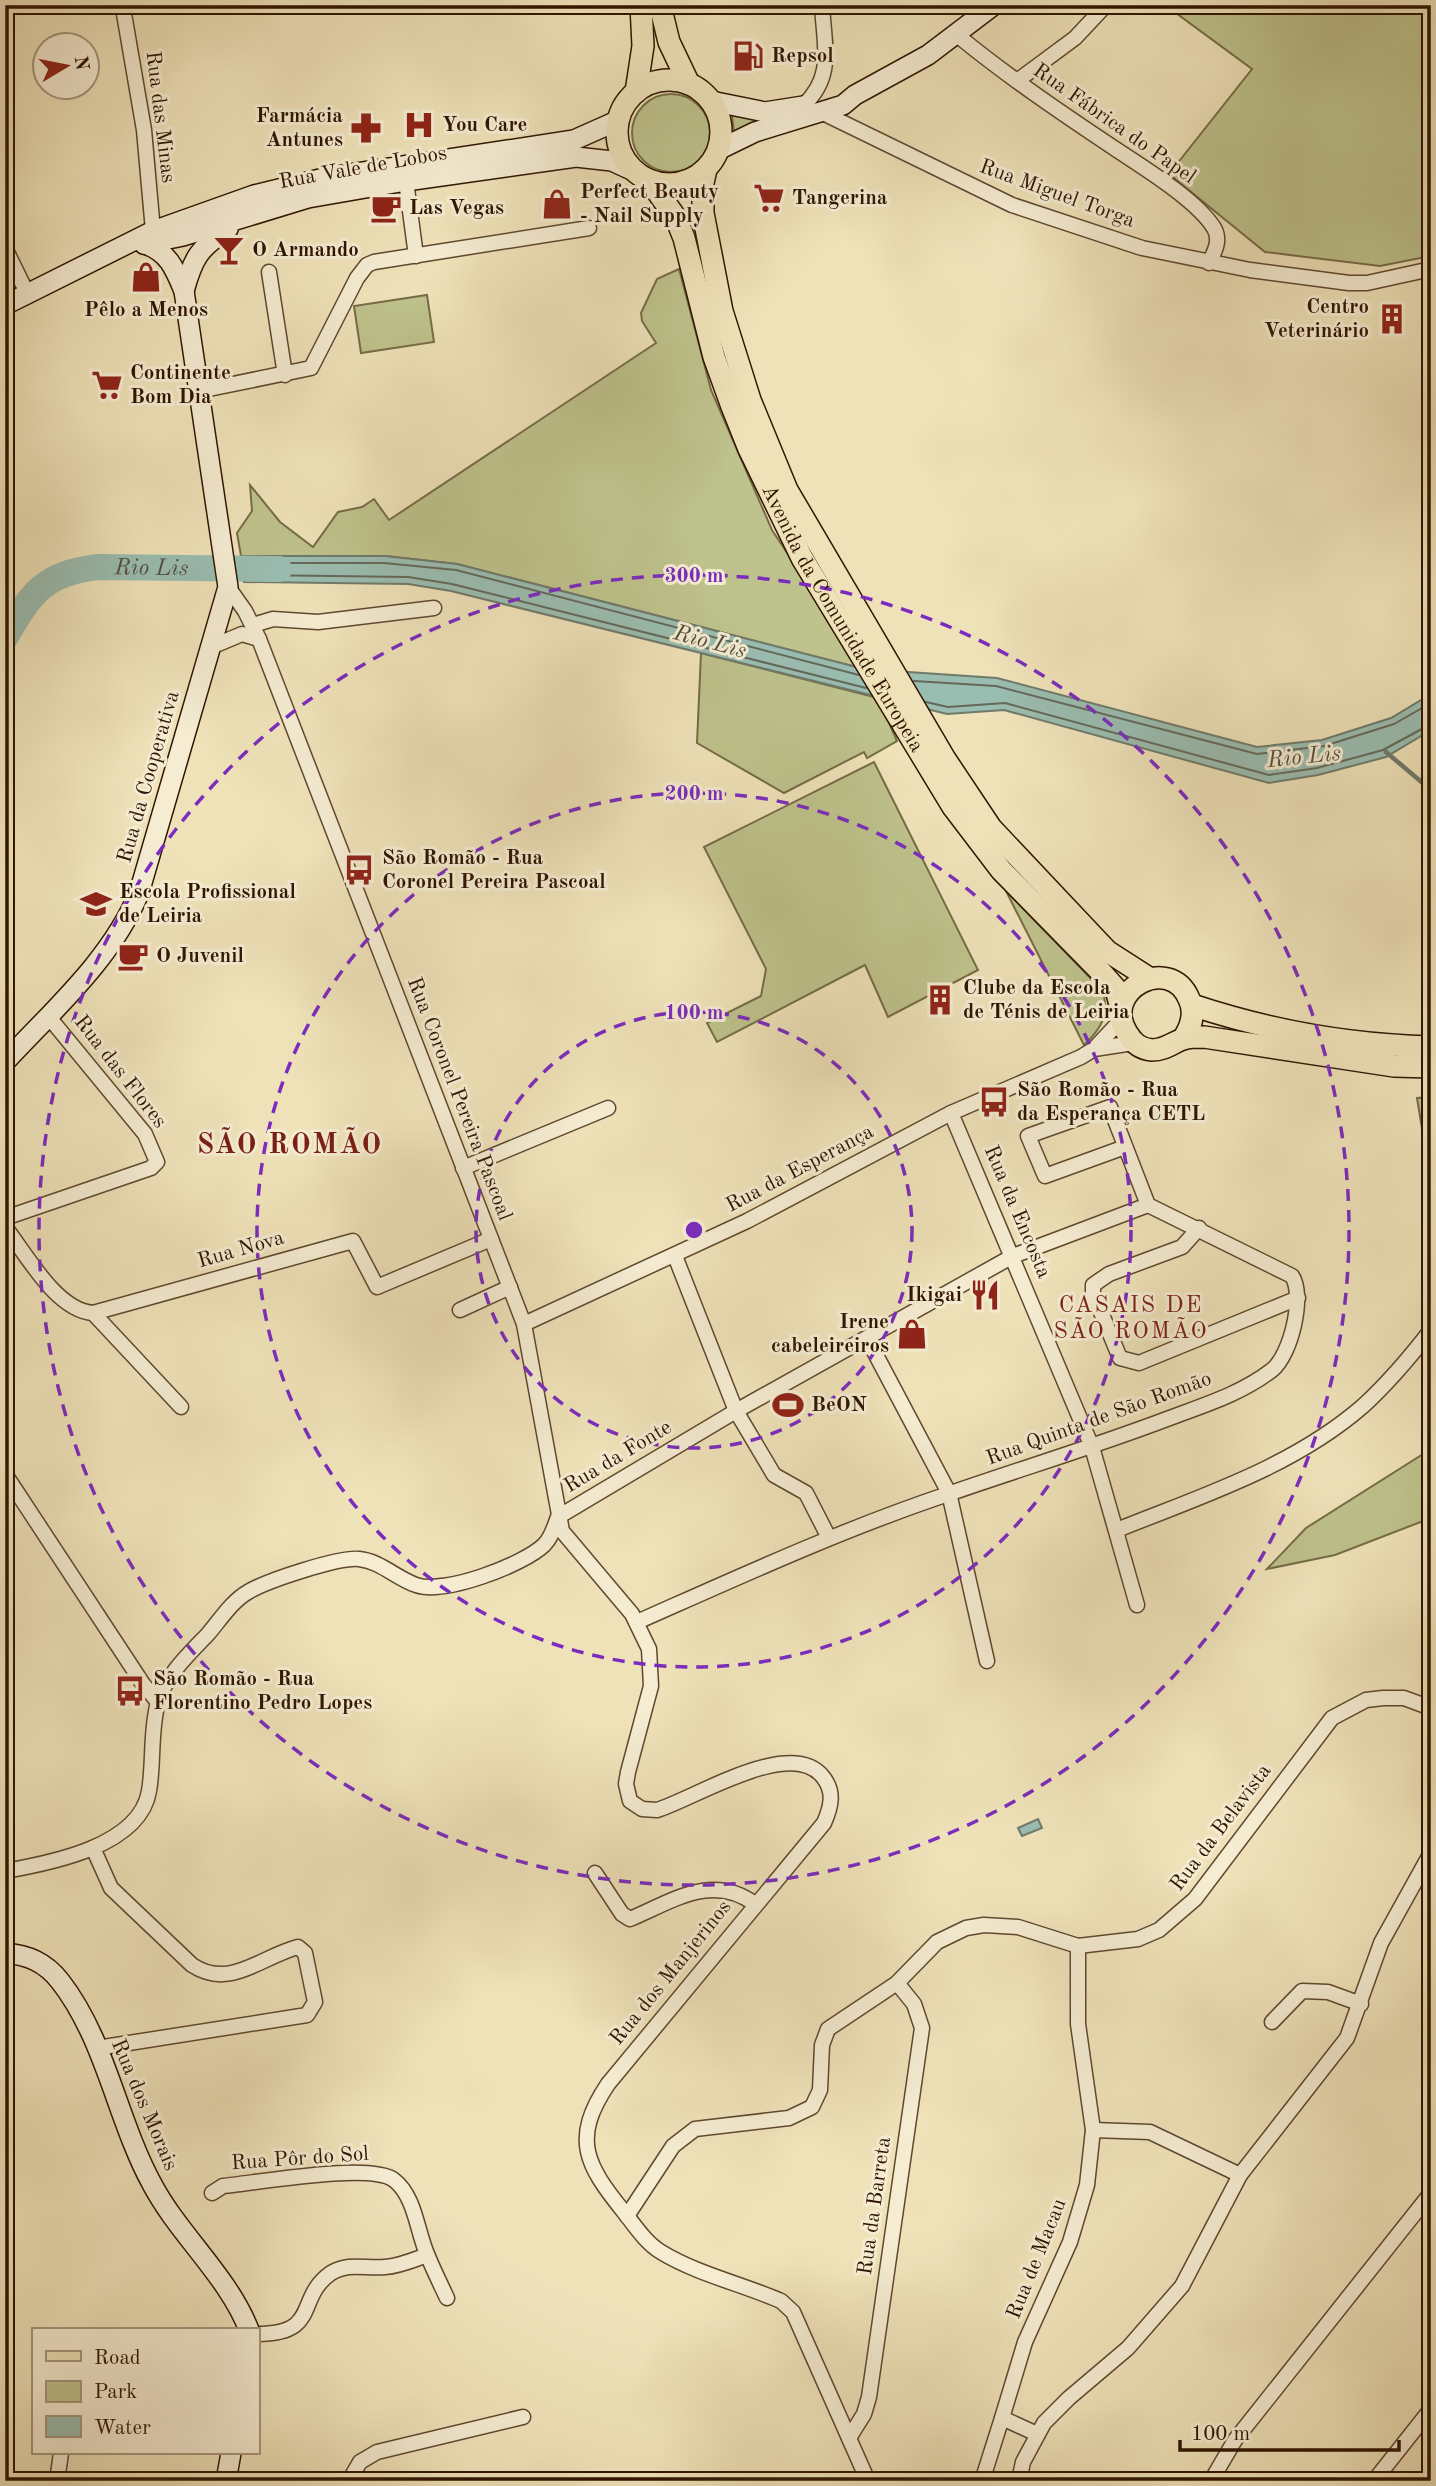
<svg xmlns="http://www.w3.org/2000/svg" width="1436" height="2486" viewBox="0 0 1436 2486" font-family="'Old Standard TT',serif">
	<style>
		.green { fill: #bec28c; stroke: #766c46; stroke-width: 2 }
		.water { fill: #9abdb1; stroke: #6f7a6b; stroke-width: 2 }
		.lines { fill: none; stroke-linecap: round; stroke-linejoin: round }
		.shore { stroke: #646959; stroke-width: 2 }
		.stream { stroke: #6f7a6b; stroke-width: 4.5 }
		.river { stroke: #9abdb1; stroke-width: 26 }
		.street-casing { stroke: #5f482f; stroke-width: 17 }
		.secondary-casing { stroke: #2f1501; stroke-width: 22 }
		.primary-casing { stroke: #2f1501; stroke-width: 24 }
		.street { stroke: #f5ecd2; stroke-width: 14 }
		.secondary { stroke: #f5ecd2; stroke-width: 19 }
		.primary { stroke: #efe2b9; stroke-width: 21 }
		.ring { fill: none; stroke: #7b2cbf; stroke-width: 3.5; stroke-dasharray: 12 9 }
		.labels { text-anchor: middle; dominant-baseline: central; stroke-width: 6; stroke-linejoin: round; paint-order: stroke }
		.poi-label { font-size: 21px; font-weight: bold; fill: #2f1501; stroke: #f5ecd2; text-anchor: start }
		.street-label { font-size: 21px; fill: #2f1501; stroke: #f5ecd2 }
		.water-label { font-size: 23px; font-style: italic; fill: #54503f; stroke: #f5ecd2 }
		.neighbourhood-label { font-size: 23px; letter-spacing: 2px; fill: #7a1f14; stroke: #f5ecd2 }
		.district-label { font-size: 28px; font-weight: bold; letter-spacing: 2px; fill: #7a1f14; stroke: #f5ecd2 }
		.centre { fill: #7b2cbf; stroke: #f5ecd2; stroke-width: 3.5 }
		.ring-label { font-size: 21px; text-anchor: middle; font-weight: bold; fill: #7b2cbf; stroke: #f5ecd2; stroke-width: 6; stroke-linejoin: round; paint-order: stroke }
	</style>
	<rect width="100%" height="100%" fill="#efe2b9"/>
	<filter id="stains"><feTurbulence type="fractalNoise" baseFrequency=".00286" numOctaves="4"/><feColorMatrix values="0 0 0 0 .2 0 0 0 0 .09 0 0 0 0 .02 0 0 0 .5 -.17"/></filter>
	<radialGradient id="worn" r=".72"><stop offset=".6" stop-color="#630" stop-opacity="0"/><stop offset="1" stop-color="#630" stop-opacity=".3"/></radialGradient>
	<g class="green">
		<path d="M1165 5H1431V256L1380 266 1265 252 1169 174 1252 69Z"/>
		<circle cx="671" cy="133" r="39"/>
		<path d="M732 115 764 120 734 133Z"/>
		<path d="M679 269 711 390 772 530 864 669 457 564 385 556H241L237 533 252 511 250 485 280 522 313 547 338 512 362 507 374 499 389 520 656 343 642 321 641 313 657 279Z"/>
		<path d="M427 295 434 342 361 353 354 306Z"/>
		<path d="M701 653 878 698 897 741 867 758 864 752 784 793 697 743Z"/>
		<path d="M874 762 978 970 888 1017 865 965 717 1042 707 1023 761 996 766 969 704 847Z"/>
		<path d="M1006 891 1102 990C1111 1013 1101 1029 1084 1045Z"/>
		<path d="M1431 1097V1184L1417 1098Z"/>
		<path d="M1431 1449V1518L1335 1555 1267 1569 1306 1528Z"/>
	</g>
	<g class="water">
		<path d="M241 556H385L457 564 864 669 997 678 1257 747 1322 740 1391 718 1431 694V730L1386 757 1318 775 1269 783 1004 710 947 714 451 591 408 584 244 582Z"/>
		<path d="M1038 1819 1042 1828 1022 1836 1018 1828Z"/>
	</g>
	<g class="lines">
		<g class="shore">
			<path d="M859 675 456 570 384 563H253L249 565 253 575 408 577 452 584 866 688"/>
			<path d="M914 681 996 686 1257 754 1324 746 1394 724 1431 703"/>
			<path d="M926 702 948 707 1005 703 1269 775 1317 768 1383 750 1431 724"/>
		</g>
		<path class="stream" d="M1386 752 1431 790"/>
		<path class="river" id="s1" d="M5 638C31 593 44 573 98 567L279 569"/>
		<g class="street-casing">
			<g id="street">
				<path d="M123 8 144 130 153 231"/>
				<path d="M957 35C1007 76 1060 112 1114 148 1141 166 1197 200 1214 228 1221 240 1215 251 1209 263"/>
				<path d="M1017 81 1075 38 1106 5"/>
				<path d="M803 106C835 76 824 46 822 5"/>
				<path d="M821 112 1012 205 1142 248 1250 270 1349 283H1367L1431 269"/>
				<path d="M406 181 416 256"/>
				<path d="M5 248 27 293"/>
				<path d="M269 272 285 375"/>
				<path d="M199 391 311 368 357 278 367 265 374 262 589 228"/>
				<path d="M228 587 245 611 259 639 524 1324 562 1531 632 1614 649 1649 651 1686 628 1772 626 1784 630 1801 642 1809 657 1810C694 1799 791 1736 823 1777 835 1792 831 1807 824 1823L608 2084C571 2139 586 2165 624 2212 635 2226 646 2243 661 2252 697 2274 742 2284 781 2301L793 2312 868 2481"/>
				<path d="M253 625 273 619 318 622 434 608"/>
				<path d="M211 647 242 634 259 639"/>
				<path d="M1094 1049 1133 1043"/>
				<path d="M951 1113 1092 1447 1137 1605"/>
				<path d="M463 1168 608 1108"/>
				<path d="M5 1218 151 1168 157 1162 145 1134 48 1016"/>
				<path d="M5 1227C27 1255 56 1310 93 1313L353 1241 377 1287 491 1239"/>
				<path d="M1199 1228 1182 1247 1109 1274 1093 1285V1293L1120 1358 1139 1363 1298 1298"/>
				<path d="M675 1256 736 1411 774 1475 806 1493 828 1536"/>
				<path d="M460 1310 510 1287"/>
				<path d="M93 1313 181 1407"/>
				<path d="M524 1324 747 1221 951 1113 1081 1057 1094 1049 1121 1020"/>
				<path d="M867 1338 949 1493 987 1661"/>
				<path d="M5 1474 143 1684 158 1702"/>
				<path d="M1117 1530C1201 1496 1293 1467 1363 1406 1387 1384 1411 1356 1431 1330"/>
				<path d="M637 1622C741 1576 843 1529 951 1493 1023 1468 1096 1446 1167 1419 1204 1405 1241 1394 1272 1370 1291 1355 1305 1296 1292 1276L1148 1205 1110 1107 1028 1136 1045 1176 1125 1147"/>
				<path d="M93 1848 111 1888 192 1965C230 1990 260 1957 298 1947L305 1953 315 2002 307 2015 97 2048"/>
				<path d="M5 1871C51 1863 140 1846 149 1791 154 1762 150 1731 158 1702 166 1675 189 1654 208 1634 220 1620 232 1601 248 1592 266 1581 338 1557 359 1559 380 1561 396 1578 416 1585 444 1595 523 1565 544 1545 552 1537 554 1527 558 1517L736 1411 1013 1256 1148 1205"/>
				<path d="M595 1873 622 1914 630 1919C671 1902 712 1872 755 1904"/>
				<path d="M1272 2022 1302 1991 1328 1992 1361 2004"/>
				<path d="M1093 2130 1150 2132 1240 2175"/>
				<path d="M212 2193 223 2186C256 2183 370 2162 394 2180 415 2196 417 2231 427 2254 433 2269 440 2283 447 2298"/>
				<path d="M627 2216 673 2146 695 2129 789 2118 812 2107 820 2090 822 2045 828 2029 897 1983 937 1942 966 1928 984 1925 1018 1927 1078 1946 1138 1939 1159 1930 1195 1899 1332 1718 1366 1700 1383 1698H1404L1431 1708"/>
				<path d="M257 2334C321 2334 295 2298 331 2273 349 2262 366 2269 385 2267 400 2266 413 2260 427 2255"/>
				<path d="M1037 2434 1002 2418 1025 2342 1070 2242 1087 2185 1093 2130 1078 2024V1946"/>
				<path d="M849 2438 864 2414 869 2397 922 2028 914 2004 897 1983"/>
				<path d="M57 2481 61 2453"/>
				<path d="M349 2481 360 2462 377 2452 523 2417"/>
				<path d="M982 2481 1002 2418"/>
				<path d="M1019 2481 1023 2462 1044 2423 1069 2398 1128 2348 1182 2286 1240 2175 1347 2038 1381 1943 1431 1853"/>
				<path d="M1211 2481 1235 2440 1431 2193"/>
				<path d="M1374 2481 1431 2409"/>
			</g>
		</g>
		<g class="secondary-casing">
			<g id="secondary">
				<path d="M711 101 765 112 803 106"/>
				<path d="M718 150 755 132 843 105 855 95 928 55 994 5"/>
				<path d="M144 244 183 236 308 198 406 181 576 157 612 161 636 172"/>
				<path d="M184 291C193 258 199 248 228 229"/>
				<path d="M5 305 153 231 254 195 324 178 574 140 619 120"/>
				<path d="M5 1062C53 1010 111 960 139 893L228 587 184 291C175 269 168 251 144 244"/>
				<path d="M5 1953C28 1955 45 1962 60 1981 106 2040 117 2120 152 2184 179 2235 228 2276 249 2330"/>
				<path d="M226 2481 231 2453"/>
			</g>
		</g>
		<g class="primary-casing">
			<g id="primary">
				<path d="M660 5 669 42 689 84"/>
				<circle cx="669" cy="132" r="52"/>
				<path d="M636 92 643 46 641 5"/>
				<path d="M706 169 703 183V213L722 311 750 400 787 490 945 759 991 828 1107 951 1149 978"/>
				<path id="s2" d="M649 180 676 218 684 238 714 357 731 404 749 449 802 558 953 807 1001 870 1100 971 1116 989 1121 1009"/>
				<path d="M1192 1005C1267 1030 1351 1045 1431 1047"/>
				<path d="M1183 1039C1191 1027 1196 1013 1189 999 1170 953 1100 990 1127 1033 1133 1043 1140 1049 1152 1050 1165 1050 1172 1043 1183 1039 1189 1037 1198 1037 1204 1037L1394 1066 1431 1067"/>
			</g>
		</g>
		<use href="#street" class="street"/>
		<use href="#secondary" class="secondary"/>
		<use href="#primary" class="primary"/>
	</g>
	<g class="ring">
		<circle cx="694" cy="1230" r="218"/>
		<circle cx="694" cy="1230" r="437"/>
		<circle cx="694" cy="1230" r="655"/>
	</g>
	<defs>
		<g id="fuel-bare" transform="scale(2.415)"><path d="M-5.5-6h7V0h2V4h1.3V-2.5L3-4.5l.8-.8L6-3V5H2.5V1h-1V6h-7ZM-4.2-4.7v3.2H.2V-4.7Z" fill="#8f2418" stroke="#f5ecd2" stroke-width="2.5" paint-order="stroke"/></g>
		<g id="hospital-bare" transform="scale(2.415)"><path d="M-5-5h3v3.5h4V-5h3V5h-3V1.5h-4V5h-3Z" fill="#8f2418" stroke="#f5ecd2" stroke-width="2.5" paint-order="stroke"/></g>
		<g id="pharmacy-bare" transform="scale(2.415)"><path d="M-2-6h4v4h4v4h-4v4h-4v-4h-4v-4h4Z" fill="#8f2418" stroke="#f5ecd2" stroke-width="2.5" paint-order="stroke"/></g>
		<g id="supermarket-bare" transform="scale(2.415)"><path d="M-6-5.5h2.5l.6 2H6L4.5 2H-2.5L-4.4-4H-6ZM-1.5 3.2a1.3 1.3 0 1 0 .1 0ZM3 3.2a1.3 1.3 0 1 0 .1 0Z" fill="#8f2418" stroke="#f5ecd2" stroke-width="2.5" paint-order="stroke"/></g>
		<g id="shop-bare" transform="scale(2.415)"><path d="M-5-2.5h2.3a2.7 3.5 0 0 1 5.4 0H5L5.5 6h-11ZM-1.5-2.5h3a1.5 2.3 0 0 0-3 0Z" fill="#8f2418" stroke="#f5ecd2" stroke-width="2.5" paint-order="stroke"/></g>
		<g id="cafe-bare" transform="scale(2.415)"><path d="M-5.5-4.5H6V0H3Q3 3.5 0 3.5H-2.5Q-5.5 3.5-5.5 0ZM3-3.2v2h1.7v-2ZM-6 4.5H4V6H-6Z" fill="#8f2418" stroke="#f5ecd2" stroke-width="2.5" paint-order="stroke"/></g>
		<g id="bar-bare" transform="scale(2.415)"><path d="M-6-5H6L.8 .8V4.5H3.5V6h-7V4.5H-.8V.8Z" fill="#8f2418" stroke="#f5ecd2" stroke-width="2.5" paint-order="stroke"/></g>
		<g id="building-bare" transform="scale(2.415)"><path d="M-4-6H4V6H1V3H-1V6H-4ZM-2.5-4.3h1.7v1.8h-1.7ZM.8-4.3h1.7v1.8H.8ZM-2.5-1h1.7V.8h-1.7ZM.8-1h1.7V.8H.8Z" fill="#8f2418" stroke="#f5ecd2" stroke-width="2.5" paint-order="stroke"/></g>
		<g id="bus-bare" transform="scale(2.415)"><path d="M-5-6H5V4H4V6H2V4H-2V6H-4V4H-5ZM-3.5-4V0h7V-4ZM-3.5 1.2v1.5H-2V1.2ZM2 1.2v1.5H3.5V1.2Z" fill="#8f2418" stroke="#f5ecd2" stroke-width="2.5" paint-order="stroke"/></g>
		<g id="school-bare" transform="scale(2.415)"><path d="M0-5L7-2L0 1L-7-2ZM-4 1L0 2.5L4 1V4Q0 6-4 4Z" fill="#8f2418" stroke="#f5ecd2" stroke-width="2.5" paint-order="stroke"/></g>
		<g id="restaurant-bare" transform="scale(2.415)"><path d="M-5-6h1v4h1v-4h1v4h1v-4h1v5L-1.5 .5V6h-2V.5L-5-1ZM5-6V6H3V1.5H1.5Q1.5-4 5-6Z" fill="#8f2418" stroke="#f5ecd2" stroke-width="2.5" paint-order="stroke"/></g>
		<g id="stadium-bare" transform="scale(2.415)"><path d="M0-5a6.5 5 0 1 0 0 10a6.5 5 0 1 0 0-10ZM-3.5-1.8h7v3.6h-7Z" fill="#8f2418" stroke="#f5ecd2" stroke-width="2.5" paint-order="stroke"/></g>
	</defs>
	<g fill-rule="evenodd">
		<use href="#fuel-bare" x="748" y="56"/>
		<use href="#hospital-bare" x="419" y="125"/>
		<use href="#pharmacy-bare" x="366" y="128"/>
		<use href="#supermarket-bare" x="769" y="198"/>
		<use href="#shop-bare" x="557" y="204"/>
		<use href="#cafe-bare" x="386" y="208"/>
		<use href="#bar-bare" x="229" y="250"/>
		<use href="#shop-bare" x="146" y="277"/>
		<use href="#building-bare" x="1392" y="319"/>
		<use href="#supermarket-bare" x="107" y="385"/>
		<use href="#bus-bare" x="359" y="870"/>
		<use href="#school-bare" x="96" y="904"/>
		<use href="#cafe-bare" x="133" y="956"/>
		<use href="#building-bare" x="940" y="1000"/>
		<use href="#bus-bare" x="994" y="1102"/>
		<use href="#restaurant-bare" x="985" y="1295"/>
		<use href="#shop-bare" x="912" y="1334"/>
		<use href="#stadium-bare" x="788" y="1405"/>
		<use href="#bus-bare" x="130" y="1691"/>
	</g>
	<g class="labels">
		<g class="poi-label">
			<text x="771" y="56">Repsol</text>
			<text x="343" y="116" text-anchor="end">Farmácia<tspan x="343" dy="24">Antunes</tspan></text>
			<text x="442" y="125">You Care</text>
			<text x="580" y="192">Perfect Beauty<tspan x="580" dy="24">- Nail Supply</tspan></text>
			<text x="792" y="198">Tangerina</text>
			<text x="409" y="208">Las Vegas</text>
			<text x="252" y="250">O Armando</text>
			<text x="1369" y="307" text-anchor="end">Centro<tspan x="1369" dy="24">Veterinário</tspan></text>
			<text x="146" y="310" text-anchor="middle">Pêlo a Menos</text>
			<text x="130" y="373">Continente<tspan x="130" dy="24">Bom Dia</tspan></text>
			<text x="382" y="858">São Romão - Rua<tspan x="382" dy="24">Coronel Pereira Pascoal</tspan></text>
			<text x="119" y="892">Escola Profissional<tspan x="119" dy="24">de Leiria</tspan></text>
			<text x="156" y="956">O Juvenil</text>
			<text x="963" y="988">Clube da Escola<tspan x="963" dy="24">de Ténis de Leiria</tspan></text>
			<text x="1017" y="1090">São Romão - Rua<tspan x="1017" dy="24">da Esperança CETL</tspan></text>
			<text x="962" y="1295" text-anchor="end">Ikigai</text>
			<text x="889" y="1322" text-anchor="end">Irene<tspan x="889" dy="24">cabeleireiros</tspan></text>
			<text x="811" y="1405">BeON</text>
			<text x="153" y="1679">São Romão - Rua<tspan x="153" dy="24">Florentino Pedro Lopes</tspan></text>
		</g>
		<g class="street-label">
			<text transform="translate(160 117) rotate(83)">Rua das Minas</text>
			<text transform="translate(1114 124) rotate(35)">Rua Fábrica do Papel</text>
			<text transform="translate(363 168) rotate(-10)">Rua Vale de Lobos</text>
			<text transform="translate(1057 194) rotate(20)">Rua Miguel Torga</text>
			<text stroke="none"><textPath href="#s2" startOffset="483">Avenida da Comunidade Europeia</textPath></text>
			<text transform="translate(149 777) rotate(-74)">Rua da Cooperativa</text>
			<text transform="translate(120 1072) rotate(52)">Rua das Flores</text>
			<text transform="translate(459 1099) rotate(69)">Rua Coronel Pereira Pascoal</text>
			<text transform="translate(800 1169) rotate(-28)">Rua da Esperança</text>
			<text transform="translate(1017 1212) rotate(67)">Rua da Encosta</text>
			<text transform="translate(241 1250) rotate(-16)">Rua Nova</text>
			<text transform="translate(1099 1419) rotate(-20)">Rua Quinta de São Romão</text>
			<text transform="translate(618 1457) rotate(-31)">Rua da Fonte</text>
			<text transform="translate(1221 1828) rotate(-53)">Rua da Belavista</text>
			<text transform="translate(671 1973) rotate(-51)">Rua dos Manjerinos</text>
			<text transform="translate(144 2105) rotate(67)">Rua dos Morais</text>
			<text transform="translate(300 2159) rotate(-4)">Rua Pôr do Sol</text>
			<text transform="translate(875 2206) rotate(-82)">Rua da Barreta</text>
			<text transform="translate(1037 2259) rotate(-68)">Rua de Macau</text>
		</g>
		<g class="water-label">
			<text stroke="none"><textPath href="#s1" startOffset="177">Rio Lis</textPath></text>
			<text transform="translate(710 642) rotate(15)">Rio Lis</text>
			<text transform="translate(1304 757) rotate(-6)">Rio Lis</text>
		</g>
		<g class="neighbourhood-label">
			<text x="1131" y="1305">CASAIS DE<tspan x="1131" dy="26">SÃO ROMÃO</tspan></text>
		</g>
		<g class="district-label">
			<text x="290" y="1146">SÃO ROMÃO</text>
		</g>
	</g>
	<circle cx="694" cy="1230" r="10" class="centre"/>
	<g class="ring-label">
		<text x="694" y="582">300 m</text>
		<text x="694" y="800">200 m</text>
		<text x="694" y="1019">100 m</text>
	</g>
	<rect width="1436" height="2486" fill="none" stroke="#efe2b9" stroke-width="28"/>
	<rect x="7" y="7" width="1422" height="2472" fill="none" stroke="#2f1501" stroke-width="3.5"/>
	<rect x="14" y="14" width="1408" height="2458" fill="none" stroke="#2f1501" stroke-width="2"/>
	<rect x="32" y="2328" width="228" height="126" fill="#f5ecd2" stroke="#a6967e" stroke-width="2"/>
	<rect x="46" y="2351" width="35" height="10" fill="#efe2b9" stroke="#a6967e" stroke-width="2"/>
	<text x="94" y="2364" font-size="21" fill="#2f1501">Road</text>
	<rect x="46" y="2381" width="35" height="21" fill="#bec28c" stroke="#a6967e" stroke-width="2"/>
	<text x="94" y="2398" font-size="21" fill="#2f1501">Park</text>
	<rect x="46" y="2416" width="35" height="21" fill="#9abdb1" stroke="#a6967e" stroke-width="2"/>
	<text x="94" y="2434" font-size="21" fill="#2f1501">Water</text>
	<g transform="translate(66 66) rotate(80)"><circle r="33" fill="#f5ecd2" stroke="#a6967e" stroke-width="2"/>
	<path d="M0-5L12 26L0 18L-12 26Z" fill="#8f2418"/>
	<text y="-10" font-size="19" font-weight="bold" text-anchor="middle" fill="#2f1501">N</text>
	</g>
	<path d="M1180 2440v10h219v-10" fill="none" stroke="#2f1501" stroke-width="3.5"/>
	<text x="1191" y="2440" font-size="21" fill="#2f1501" stroke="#f5ecd2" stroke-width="5" paint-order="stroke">100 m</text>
	<rect width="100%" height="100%" filter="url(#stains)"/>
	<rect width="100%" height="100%" fill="url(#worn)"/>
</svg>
